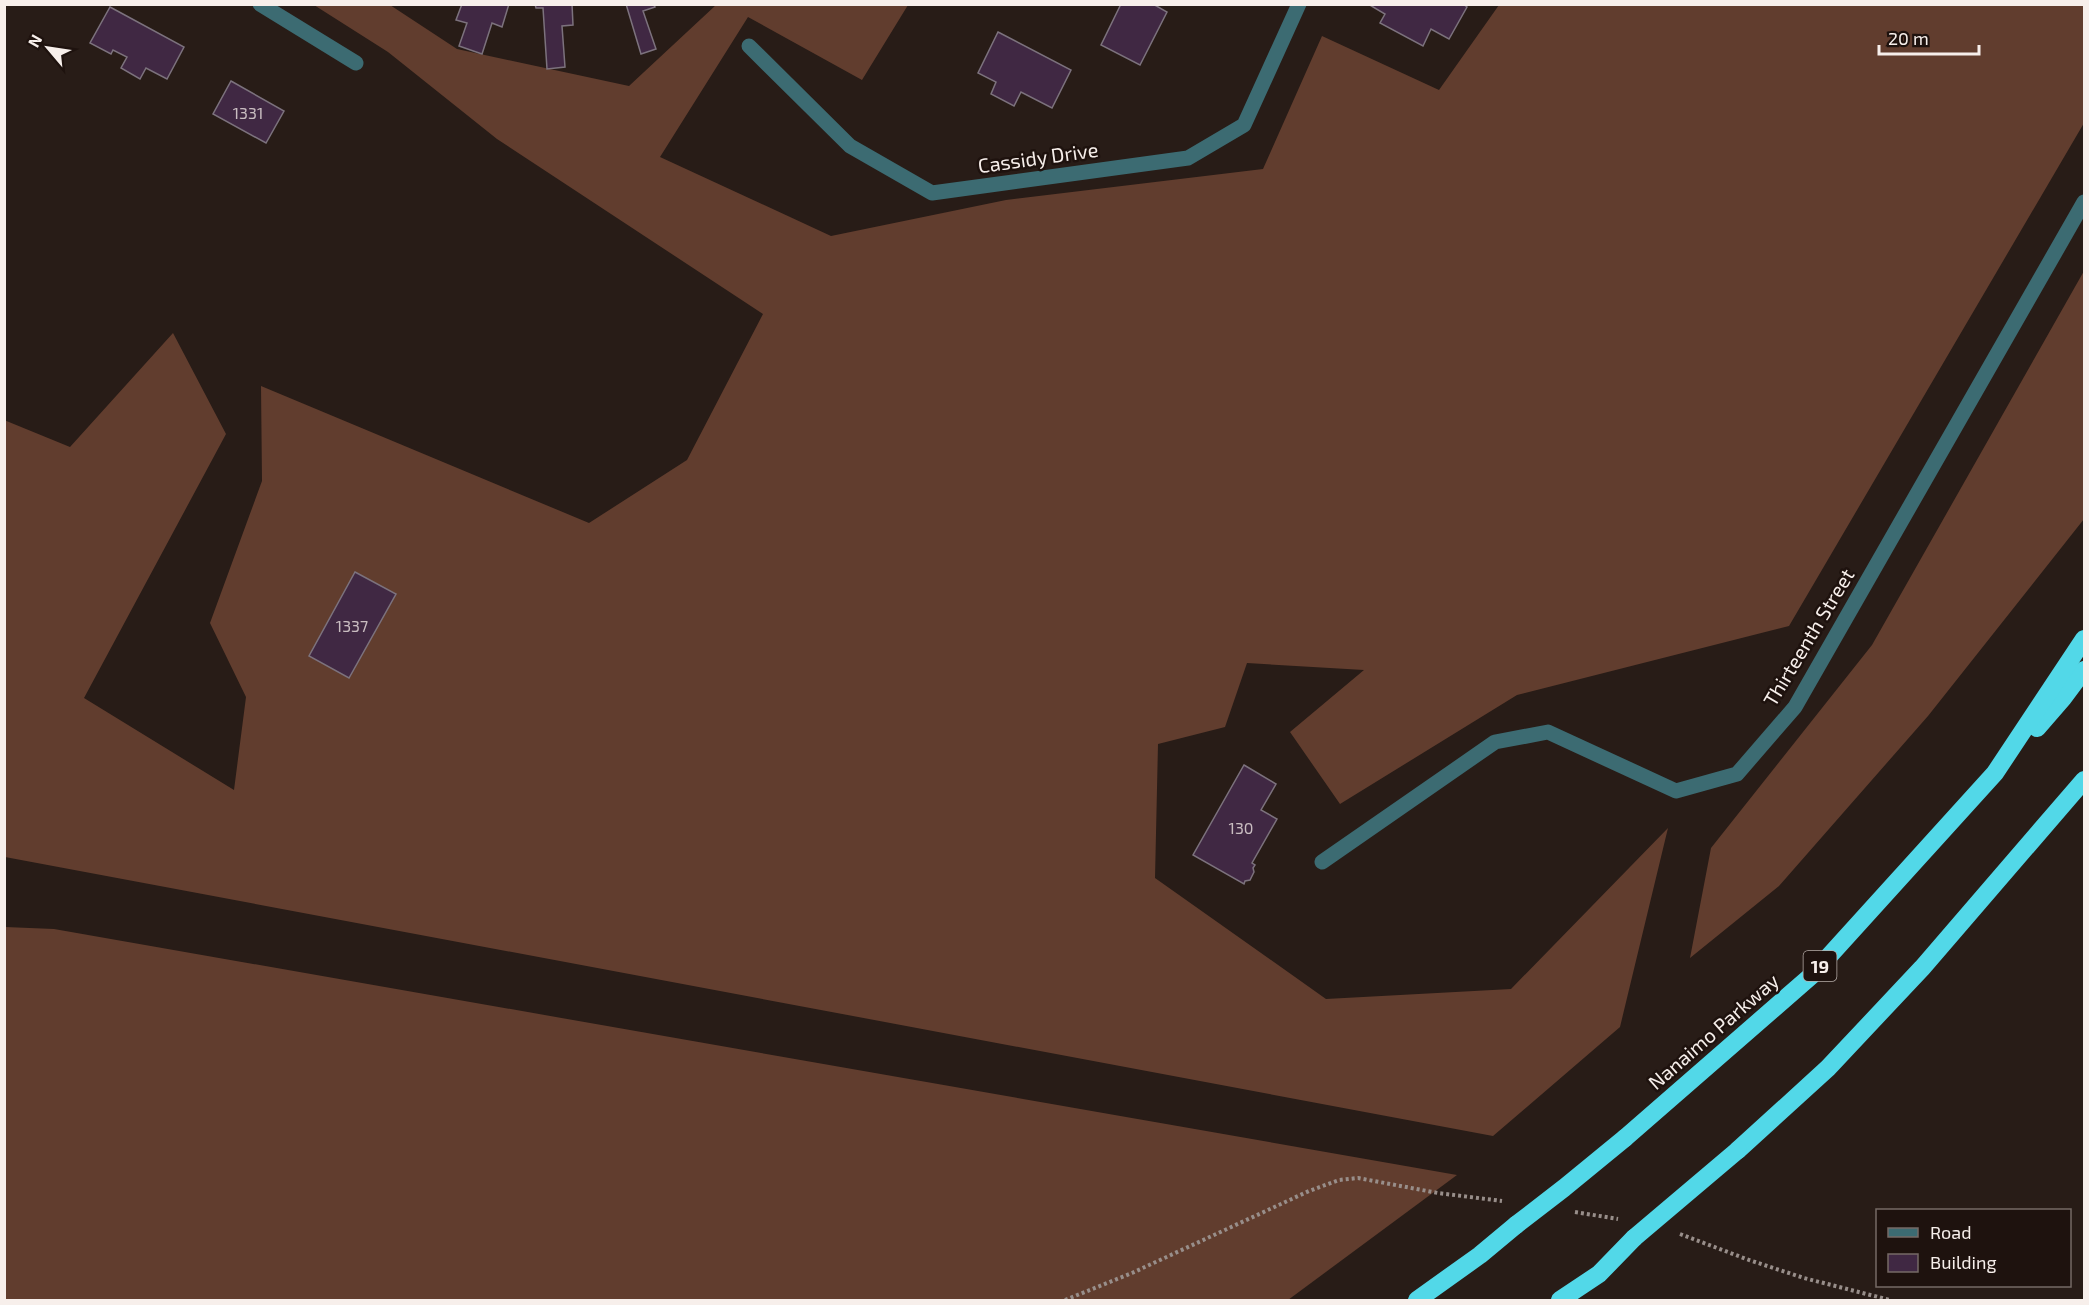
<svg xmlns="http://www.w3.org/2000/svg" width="2089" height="1305" viewBox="0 0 2089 1305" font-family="'Exo 2',sans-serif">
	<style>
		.forest { fill: #613d2e }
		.building { fill: #402843; stroke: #7c727d; stroke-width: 1.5 }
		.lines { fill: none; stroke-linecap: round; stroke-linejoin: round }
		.path { stroke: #988e8a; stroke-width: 4; stroke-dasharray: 3 3; stroke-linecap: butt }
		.minor { stroke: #3c6b72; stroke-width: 15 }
		.motorway { stroke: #52d8e8; stroke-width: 18 }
		.motorway-bridge { stroke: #52d8e8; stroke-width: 18 }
		.labels { text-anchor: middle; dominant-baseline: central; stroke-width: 5; stroke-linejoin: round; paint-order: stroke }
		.number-label { font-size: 16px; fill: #c9bdc1 }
		.shield { fill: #1e120e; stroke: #b6ada9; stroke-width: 1.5 }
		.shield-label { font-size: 18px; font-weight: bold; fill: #f7efeb }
		.street-label { font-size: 20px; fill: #f7efeb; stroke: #1e120e }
	</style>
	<rect width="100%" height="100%" fill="#281c17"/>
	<g class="forest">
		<path d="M314 5H390L457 49 629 86 716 5H908L862 80 748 17 660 157 831 236 1006 200 1263 169 1322 36 1439 90 1499 5H2084V123L1789 626 1517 695 1340 804 1290 732 1364 670 1247 663 1225 727 1158 744 1155 878 1326 999 1511 989 1668 828 1620 1027 1493 1136 5 857 4 420 70 447 173 333 226 434 84 698 234 790 246 697 210 623 262 481 261 386 589 523 687 460 763 314 497 139 388 52Z"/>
		<path d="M2084 271V519L1928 716 1779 886 1690 958 1711 848 1872 645Z"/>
		<path d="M5 927 54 929 1457 1175 1288 1300H5Z"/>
	</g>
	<g class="building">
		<path d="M462 4H509L502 27 492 23 482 54 459 46 467 23 456 20Z"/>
		<path d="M535 4H572L573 25 562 26 565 67 547 69 543 8H536Z"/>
		<path d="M626 4H654L655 7 643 11 656 49 641 54Z"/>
		<path d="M1121 4H1153L1167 12 1140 65 1101 45Z"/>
		<path d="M1368 4H1463L1467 7 1449 39 1431 29 1423 46 1380 23 1385 14Z"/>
		<path d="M110 7 184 47 167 79 146 68 140 79 121 68 127 57 113 50 111 54 90 43Z"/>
		<path d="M998 32 1071 70 1052 108 1021 92 1014 106 991 94 996 82 978 73Z"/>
		<path d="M231 81 284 111 266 143 213 114Z"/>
		<path d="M355 572 396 594 349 678 309 656Z"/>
		<path d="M1244 765 1276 784 1261 810 1277 819 1252 863 1255 865 1253 868 1254 872 1250 880 1245 881 1244 884 1193 855Z"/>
	</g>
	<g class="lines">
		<g class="path">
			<path d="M1575 1212 1618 1219"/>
			<path d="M1680 1234 1749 1260 1804 1278 1890 1300"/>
			<path d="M1065 1300 1132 1273 1309 1191 1339 1180 1358 1178 1438 1193 1502 1201"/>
		</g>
		<g class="minor">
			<path d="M260 4 356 63"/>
			<path d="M749 46 850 146 932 193 1188 158 1244 125 1299 4"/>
			<path d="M1322 862 1495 742 1548 732 1676 791 1737 774 1795 707 2084 202"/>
		</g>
		<g class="motorway">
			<path d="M2037 728 2063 698 2084 670"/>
			<path d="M1625 1138 1811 976 1995 773 2084 639"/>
			<path d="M1738 1150 1828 1068 1922 968 2084 780"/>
			<path d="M1417 1300 1480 1255 1516 1225"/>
			<path d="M1560 1300 1599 1274 1634 1238"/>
		</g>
		<g class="motorway-bridge">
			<path d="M1516 1225 1564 1188 1625 1138"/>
			<path d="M1634 1238 1738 1150"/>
		</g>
	</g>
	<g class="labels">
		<g class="number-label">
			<text x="248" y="112">1331</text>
			<text x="352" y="625">1337</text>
			<text x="1241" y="827">130</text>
		</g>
		<rect class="shield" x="1803.5" y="951" width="33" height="30" rx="4.5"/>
		<g class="shield-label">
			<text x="1820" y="966">19</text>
		</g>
		<g class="street-label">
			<text transform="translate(1038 157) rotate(-8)">Cassidy Drive</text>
			<text transform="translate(1808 637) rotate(-59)">Thirteenth Street</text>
			<text transform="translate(1713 1031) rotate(-41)">Nanaimo Parkway</text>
		</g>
	</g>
	<rect width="2089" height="1305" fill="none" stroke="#f7efeb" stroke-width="12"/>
	<rect x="1876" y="1209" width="195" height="78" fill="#1e120e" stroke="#756a66" stroke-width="1.5"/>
	<rect x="1888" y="1228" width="30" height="9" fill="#3c6b72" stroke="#756a66" stroke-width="1.5"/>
	<text x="1930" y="1239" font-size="18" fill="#f7efeb">Road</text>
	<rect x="1888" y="1254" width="30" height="18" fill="#402843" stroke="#756a66" stroke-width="1.5"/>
	<text x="1930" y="1269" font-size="18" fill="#f7efeb">Building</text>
	<g transform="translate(48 48) rotate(299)" stroke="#1e120e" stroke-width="4.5" paint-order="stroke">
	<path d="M0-4.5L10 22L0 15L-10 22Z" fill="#f7efeb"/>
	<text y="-9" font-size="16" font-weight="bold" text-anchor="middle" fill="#f7efeb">N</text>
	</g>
	<path d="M1879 45v9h100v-9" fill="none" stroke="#f7efeb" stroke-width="3"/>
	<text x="1888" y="45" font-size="18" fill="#f7efeb" stroke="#1e120e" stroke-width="4.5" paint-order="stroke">20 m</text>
</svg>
